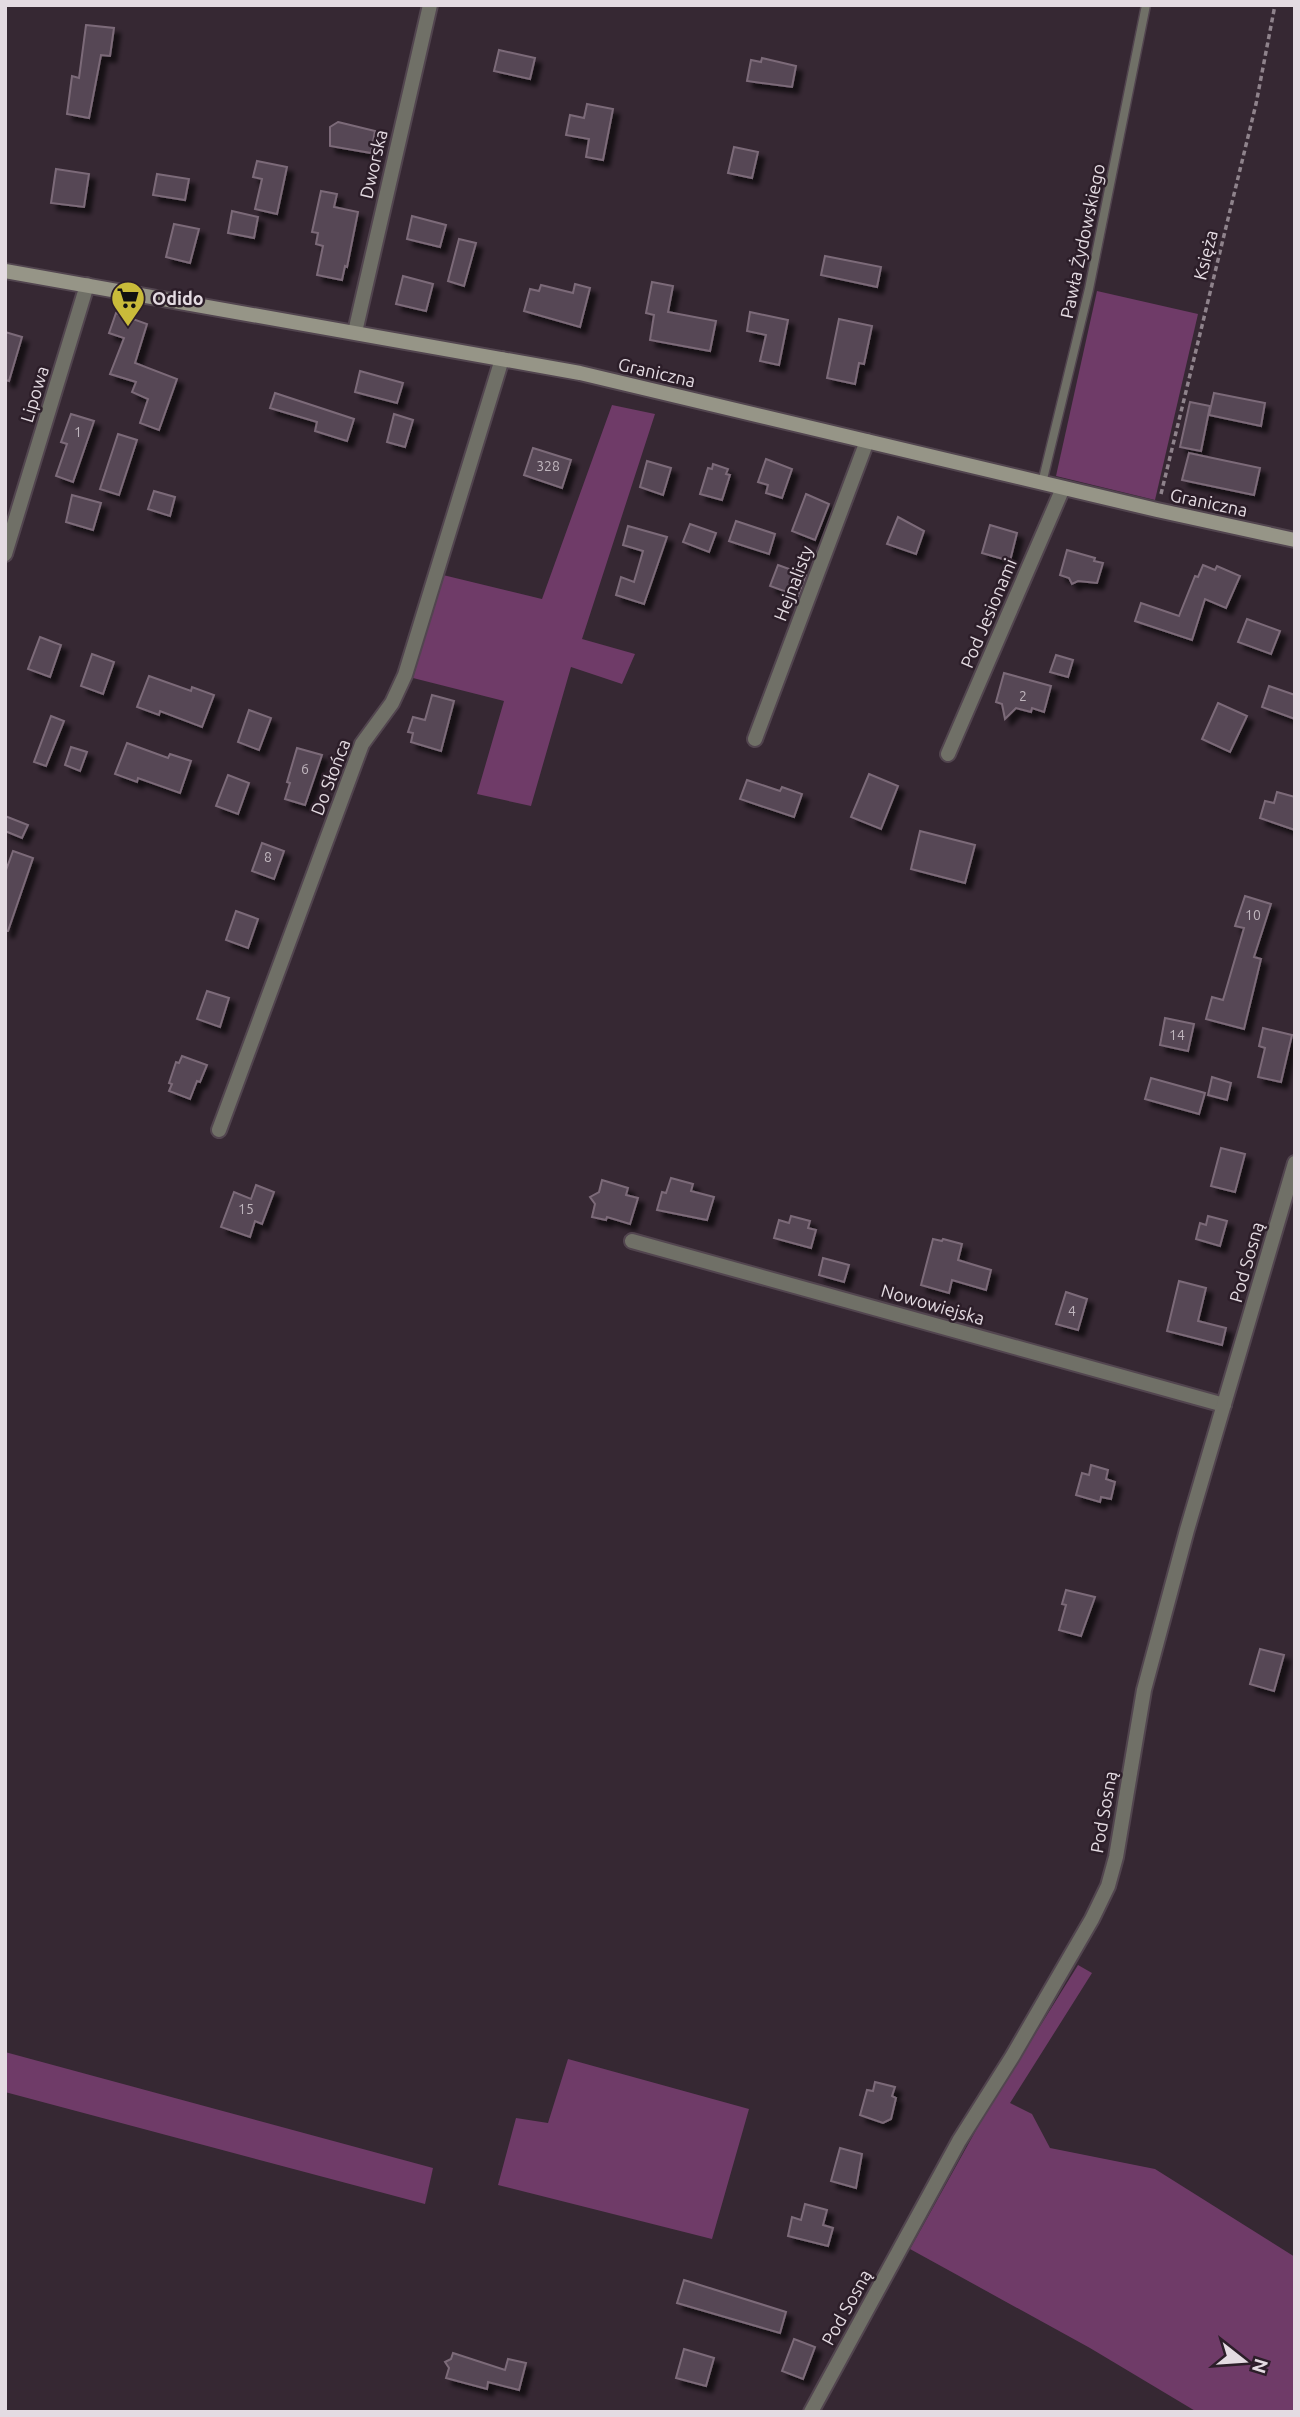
<svg xmlns="http://www.w3.org/2000/svg" width="1300" height="2417" viewBox="0 0 1300 2417" font-family="Ubuntu,sans-serif">
	<style>
		.green { fill: #6f3b68 }
		.building { fill: #564754; stroke: #7c6b79; stroke-width: 2; filter: url(#shadow) }
		.lines { fill: none; stroke-linecap: round; stroke-linejoin: round }
		.lane-casing { stroke: #52454f; stroke-width: 11 }
		.street-casing { stroke: #52454f; stroke-width: 18 }
		.secondary-casing { stroke: #52454f; stroke-width: 18 }
		.path { stroke: #8f838c; stroke-width: 3.5; stroke-dasharray: 5 3.5; stroke-linecap: butt }
		.lane { stroke: #707067; stroke-width: 8 }
		.street { stroke: #707067; stroke-width: 14 }
		.secondary { stroke: #969587; stroke-width: 14 }
		.labels { text-anchor: middle; dominant-baseline: central; stroke-width: 5; stroke-linejoin: round; paint-order: stroke }
		.number-label { font-size: 14px; fill: #c0b6be }
		.street-label { font-size: 18px; fill: #e4dbe2; stroke: #2c1e29 }
		.poi-label { font-size: 18px; font-weight: bold; fill: #e4dbe2; stroke: #2c1e29; text-anchor: start }
	</style>
	<defs>
		<filter id="shadow"><feDropShadow dx="6" dy="6" stdDeviation="2" flood-color="#0009"/></filter>
	</defs>
	<rect width="100%" height="100%" fill="#362833"/>
	<g class="green">
		<path d="M1097 291 1198 314 1155 500 1056 476Z"/>
		<path d="M612 405 655 414 582 639 635 654 622 684 571 667 531 806 477 794 504 701 413 678 443 575 542 599Z"/>
		<path d="M1078 1965 1092 1973 1010 2103 1032 2114 1050 2148 1155 2169 1295 2257V2412H1197L1090 2348 910 2249 980 2123Z"/>
		<path d="M5 2052 433 2168 425 2204 5 2092Z"/>
		<path d="M568 2059 749 2109 712 2239 498 2185 516 2118 548 2123Z"/>
	</g>
	<g class="building">
		<path d="M86 25 114 28 110 56 101 55 89 118 67 114 72 76 79 78Z"/>
		<path d="M499 50 535 58 530 79 494 71Z"/>
		<path d="M762 58 796 66 792 87 747 81 751 60 761 62Z"/>
		<path d="M587 104 613 109 603 160 586 157 589 139 566 135 570 115 584 118Z"/>
		<path d="M338 122 375 131 371 153 330 146V127Z"/>
		<path d="M734 147 758 152 752 178 728 173Z"/>
		<path d="M257 161 287 167 277 214 255 209 262 179 253 177Z"/>
		<path d="M56 169 89 174 84 207 51 203Z"/>
		<path d="M157 174 189 179 185 200 153 195Z"/>
		<path d="M321 191 337 194 334 207 358 212 347 267 345 266 342 280 317 275 323 246 316 244 318 233 312 232Z"/>
		<path d="M232 211 258 217 254 238 228 233Z"/>
		<path d="M412 216 446 225 440 247 407 239Z"/>
		<path d="M174 224 199 229 190 263 166 257Z"/>
		<path d="M459 239 476 243 464 286 448 281Z"/>
		<path d="M825 256 881 267 877 287 821 275Z"/>
		<path d="M403 276 433 284 426 311 396 304Z"/>
		<path d="M652 282 673 286 668 312 716 321 710 351 650 340 654 315 646 313Z"/>
		<path d="M575 284 590 288 580 327 524 311 530 289 539 291 541 285 573 293Z"/>
		<path d="M750 312 788 320 779 365 760 361 766 335 747 331Z"/>
		<path d="M116 313 147 324 135 363 177 379 159 430 140 423 148 399 132 392 136 382 110 374 124 338 109 333Z"/>
		<path d="M839 319 872 326 864 364 859 363 855 384 827 378Z"/>
		<path d="M5 332 22 337 9 381 5 380Z"/>
		<path d="M360 371 403 383 397 403 355 392Z"/>
		<path d="M275 393 354 419 347 441 315 431 317 422 270 408Z"/>
		<path d="M1214 393 1265 403 1261 426 1209 415Z"/>
		<path d="M1190 402 1210 406 1201 451 1180 447Z"/>
		<path d="M71 414 94 421 73 482 56 476 67 444 61 442Z"/>
		<path d="M394 414 413 420 405 447 387 442Z"/>
		<path d="M118 434 137 440 119 495 100 489Z"/>
		<path d="M533 448 571 460 562 488 524 475Z"/>
		<path d="M1189 453 1260 468 1254 495 1182 480Z"/>
		<path d="M766 459 792 469 782 498 766 493 768 485 758 482Z"/>
		<path d="M647 461 671 468 663 495 640 487Z"/>
		<path d="M713 464 728 469 726 474 730 475 722 500 700 494 708 468 712 469Z"/>
		<path d="M154 491 175 497 170 516 148 509Z"/>
		<path d="M806 494 829 504 815 540 792 531Z"/>
		<path d="M72 495 101 503 93 530 66 522Z"/>
		<path d="M898 517 924 531 916 554 887 544Z"/>
		<path d="M736 521 775 534 769 554 729 541Z"/>
		<path d="M690 524 716 533 709 552 683 542Z"/>
		<path d="M990 525 1017 533 1010 561 982 553Z"/>
		<path d="M628 526 667 537 644 604 616 595 621 577 634 582 643 551 623 545Z"/>
		<path d="M1067 550 1095 558 1094 561 1103 563 1097 583 1078 581 1072 584 1069 578 1060 575Z"/>
		<path d="M778 565 806 575 798 596 770 586Z"/>
		<path d="M1203 565 1215 570 1217 566 1240 576 1226 608 1205 599 1192 640 1135 621 1141 603 1179 616 1195 576 1198 577Z"/>
		<path d="M1247 619 1280 631 1271 654 1238 642Z"/>
		<path d="M40 637 61 645 50 677 28 669Z"/>
		<path d="M92 654 114 662 103 694 81 686Z"/>
		<path d="M1056 655 1073 660 1068 677 1050 672Z"/>
		<path d="M1004 673 1051 686 1044 712 1032 708 1031 712 1016 708 1005 719 1002 704 996 702Z"/>
		<path d="M149 676 191 691 192 687 214 695 202 727 160 711 159 715 137 707Z"/>
		<path d="M1269 686 1295 695V719L1262 707Z"/>
		<path d="M432 695 454 701 441 751 411 742 413 733 408 732 413 717 425 720Z"/>
		<path d="M1218 703 1247 716 1230 752 1202 739Z"/>
		<path d="M249 710 271 718 259 750 238 742Z"/>
		<path d="M51 716 64 721 46 766 34 762Z"/>
		<path d="M127 743 168 758 170 754 191 761 180 793 138 778 137 782 115 774Z"/>
		<path d="M71 747 87 752 80 771 65 765Z"/>
		<path d="M297 748 322 755 305 805 285 799 290 783 287 782Z"/>
		<path d="M869 774 898 786 881 829 851 817Z"/>
		<path d="M228 775 249 783 238 814 216 806Z"/>
		<path d="M747 780 780 791 782 787 802 794 794 817 740 799Z"/>
		<path d="M1277 792 1295 797V830L1260 818 1265 801 1274 803Z"/>
		<path d="M5 816 28 825 22 838 5 831Z"/>
		<path d="M920 831 975 845 965 883 911 869Z"/>
		<path d="M262 843 284 851 274 879 252 871Z"/>
		<path d="M13 851 33 858 8 931H5V873Z"/>
		<path d="M1245 896 1271 904 1254 957 1261 959 1244 1029 1206 1019 1212 997 1223 1000 1244 928 1235 926Z"/>
		<path d="M236 911 258 919 248 948 226 940Z"/>
		<path d="M207 991 229 998 220 1027 197 1019Z"/>
		<path d="M1165 1018 1194 1024 1188 1051 1160 1045Z"/>
		<path d="M1263 1028 1292 1035 1281 1082 1258 1077 1265 1048 1259 1046Z"/>
		<path d="M182 1056 207 1065 200 1082 197 1081 190 1099 169 1091 172 1084 169 1083 176 1062 179 1063Z"/>
		<path d="M1212 1077 1231 1083 1227 1100 1208 1095Z"/>
		<path d="M1151 1078 1205 1093 1199 1114 1145 1099Z"/>
		<path d="M1221 1148 1245 1154 1235 1192 1211 1186Z"/>
		<path d="M671 1178 693 1184 691 1191 714 1197 707 1220 657 1210 662 1192 666 1193Z"/>
		<path d="M602 1180 628 1188 626 1195 638 1198 630 1224 607 1217 606 1220 592 1217 595 1204 590 1197 599 1192Z"/>
		<path d="M256 1185 274 1192 262 1224 255 1221 250 1237 221 1227 234 1192 251 1199Z"/>
		<path d="M791 1216 810 1221 808 1228 816 1230 811 1248 774 1238 779 1220 789 1223Z"/>
		<path d="M1208 1216 1227 1221 1220 1246 1196 1239 1200 1223 1206 1225Z"/>
		<path d="M933 1239 942 1241 943 1239 962 1244 958 1260 991 1270 986 1290 952 1280 949 1293 921 1285Z"/>
		<path d="M823 1258 849 1265 844 1282 819 1275Z"/>
		<path d="M1179 1281 1206 1288 1198 1321 1226 1328 1222 1345 1167 1331Z"/>
		<path d="M1066 1292 1087 1299 1078 1330 1056 1324Z"/>
		<path d="M1091 1465 1108 1470 1106 1479 1115 1482 1111 1499 1101 1497 1100 1502 1076 1495 1082 1473 1089 1475Z"/>
		<path d="M1066 1590 1095 1597 1081 1636 1059 1630 1066 1605 1062 1604Z"/>
		<path d="M1260 1649 1284 1655 1274 1691 1250 1684Z"/>
		<path d="M875 2082 895 2087 892 2096 896 2098 891 2119 883 2123 860 2115 867 2090 873 2091Z"/>
		<path d="M840 2148 862 2154 856 2188 831 2181Z"/>
		<path d="M805 2204 827 2210 823 2225 833 2228 828 2246 788 2236 792 2217 801 2220Z"/>
		<path d="M684 2280 786 2312 780 2333 677 2303Z"/>
		<path d="M794 2339 815 2347 803 2379 782 2371Z"/>
		<path d="M684 2349 714 2358 706 2386 676 2378Z"/>
		<path d="M453 2353 505 2370 508 2359 526 2363 519 2390 488 2382 487 2389 446 2378 449 2368 445 2362 451 2359Z"/>
	</g>
	<g class="lines">
		<g class="lane-casing">
			<path id="lane" d="M1042 483 1089 289 1146 5"/>
		</g>
		<g class="street-casing">
			<g id="street">
				<path d="M355 332 430 5"/>
				<path d="M5 554 87 285"/>
				<path d="M755 739 867 441"/>
				<path d="M948 754 1063 488"/>
				<path d="M219 1130 362 744 392 703 405 675 502 359"/>
				<path d="M632 1241 1224 1405"/>
				<path d="M811 2412 959 2141 1012 2057 1092 1919 1108 1886 1116 1857 1144 1690 1187 1530 1295 1163"/>
			</g>
		</g>
		<g class="secondary-casing">
			<path id="secondary" d="M5 271 580 373 1157 510 1295 540"/>
		</g>
		<path class="path" d="M1161 494 1256 104 1275 5"/>
		<use href="#lane" class="lane"/>
		<use href="#street" class="street"/>
		<use href="#secondary" class="secondary"/>
	</g>
	<defs>
		<g id="supermarket-pin" transform="scale(1.75)"><path d="M0 17L-7.5 6A9.5 9.5 0 1 1 7.5 6Z" fill="#c9bb3a" stroke="#2c1e29"/><path d="M-6-5.5h2.5l.6 2H6L4.5 2H-2.5L-4.4-4H-6ZM-1.5 3.2a1.3 1.3 0 1 0 .1 0ZM3 3.2a1.3 1.3 0 1 0 .1 0Z" fill="#111"/></g>
	</defs>
	<g fill-rule="evenodd">
		<use href="#supermarket-pin" x="128" y="298"/>
	</g>
	<g class="labels">
		<g class="number-label">
			<text x="78" y="432">1</text>
			<text x="548" y="466">328</text>
			<text x="1023" y="696">2</text>
			<text x="305" y="769">6</text>
			<text x="268" y="857">8</text>
			<text x="1253" y="915">10</text>
			<text x="1177" y="1035">14</text>
			<text x="246" y="1209">15</text>
			<text x="1072" y="1311">4</text>
		</g>
		<g class="street-label">
			<text transform="translate(373 164) rotate(-77)">Dworska</text>
			<text transform="translate(1082 241) rotate(-78)">Pawła Żydowskiego</text>
			<text transform="translate(1205 255) rotate(-76)">Księża</text>
			<text transform="translate(657 372) rotate(13)">Graniczna</text>
			<text transform="translate(34 394) rotate(-73)">Lipowa</text>
			<text transform="translate(1209 502) rotate(12)">Graniczna</text>
			<text transform="translate(793 583) rotate(-69)">Hejnalisty</text>
			<text transform="translate(988 613) rotate(-67)">Pod Jesionami</text>
			<text transform="translate(330 777) rotate(-69)">Do Słońca</text>
			<text transform="translate(1246 1262) rotate(-74)">Pod Sosną</text>
			<text transform="translate(933 1304) rotate(16)">Nowowiejska</text>
			<text transform="translate(1103 1812) rotate(-80)">Pod Sosną</text>
			<text transform="translate(846 2307) rotate(-61)">Pod Sosną</text>
		</g>
		<g class="poi-label">
			<text x="152" y="298">Odido</text>
		</g>
	</g>
	<rect width="1300" height="2417" fill="none" stroke="#e4dbe2" stroke-width="14"/>
	<g transform="translate(1244 2361) rotate(107)" stroke="#2c1e29" stroke-width="5" paint-order="stroke">
	<path d="M0-5L12 26L0 18L-12 26Z" fill="#e4dbe2"/>
	<text y="-10" font-size="19" font-weight="bold" text-anchor="middle" fill="#e4dbe2">N</text>
	</g>
</svg>
